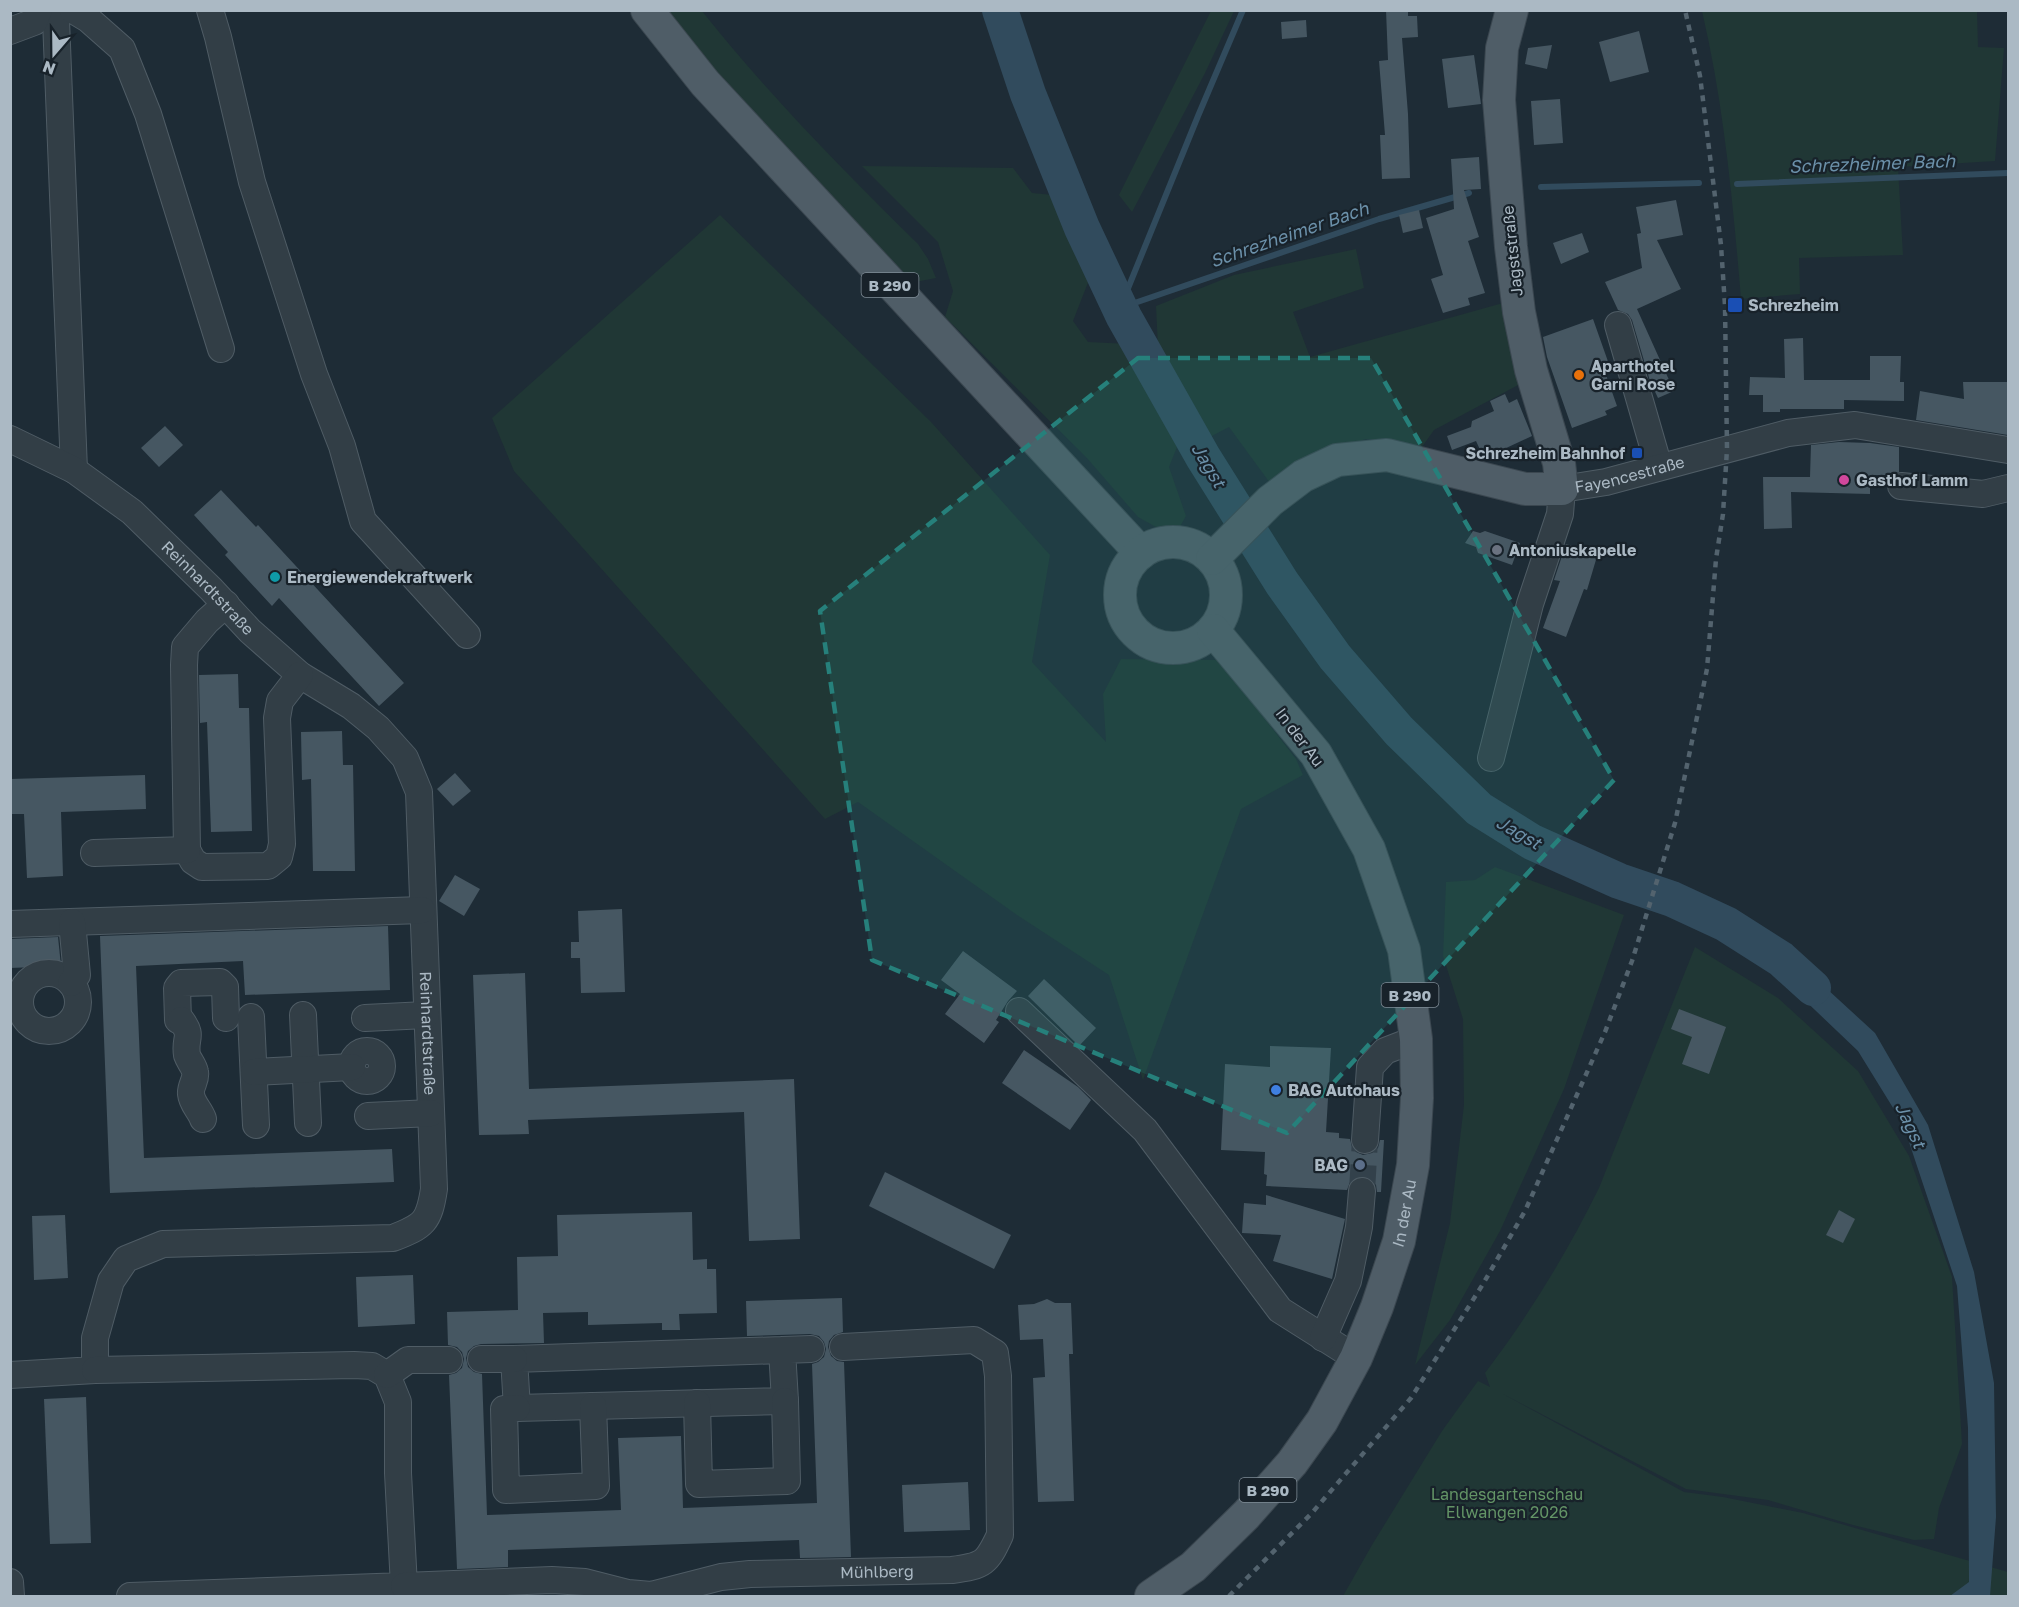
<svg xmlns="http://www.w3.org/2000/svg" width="2019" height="1607" viewBox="0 0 2019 1607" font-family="'Golos Text',sans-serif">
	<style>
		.green { fill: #203735 }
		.water { fill: #314b5d }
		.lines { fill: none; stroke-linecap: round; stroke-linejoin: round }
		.stream { stroke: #314b5d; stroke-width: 6 }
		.river { stroke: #314b5d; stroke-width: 36 }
		.building { fill: #465762 }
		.minor-tunnel { stroke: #33414b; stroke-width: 26; stroke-dasharray: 26 13; stroke-linecap: butt }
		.minor-casing { stroke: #4f5c65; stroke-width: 28 }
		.major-casing { stroke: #3b4750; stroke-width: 34 }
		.minor { stroke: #323e46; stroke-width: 26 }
		.major { stroke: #4f5d67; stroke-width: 32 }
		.rail { stroke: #53636e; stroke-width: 4.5; stroke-dasharray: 6 6; stroke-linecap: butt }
		.marked { fill: #26807b; fill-opacity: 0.2; stroke: #26807b; stroke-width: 4.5; stroke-dasharray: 12 8; stroke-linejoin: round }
		.transit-dot { fill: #1a4fb4; stroke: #18222a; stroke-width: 2 }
		.food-dot { fill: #e8710a; stroke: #18222a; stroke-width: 2 }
		.hotel-dot { fill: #d1479c; stroke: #18222a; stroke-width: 2 }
		.worship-dot { fill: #6b7280; stroke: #18222a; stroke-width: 2 }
		.culture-dot { fill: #0f9aa8; stroke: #18222a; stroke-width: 2 }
		.shop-dot { fill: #3f7fe0; stroke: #18222a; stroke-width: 2 }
		.service-dot { fill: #5c6f8a; stroke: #18222a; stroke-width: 2 }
		.labels { text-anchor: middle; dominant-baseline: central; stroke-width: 4.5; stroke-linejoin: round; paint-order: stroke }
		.shield { fill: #18222a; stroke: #7f8c96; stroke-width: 1.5 }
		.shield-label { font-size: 15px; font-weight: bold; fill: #abb9c4 }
		.street-label { font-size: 16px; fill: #abb9c4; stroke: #18222a }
		.poi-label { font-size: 16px; font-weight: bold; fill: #abb9c4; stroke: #18222a; text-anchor: start }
		.park-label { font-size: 16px; fill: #639466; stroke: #18222a }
		.water-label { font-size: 18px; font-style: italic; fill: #6b90a9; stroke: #18222a }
	</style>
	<rect width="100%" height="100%" fill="#1e2c36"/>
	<g class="green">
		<path d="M666 11H702C768 94 842 169 918 244L928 259 936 278 910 283 762 128Z"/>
		<path d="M1211 11H1234L1205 73 1132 212 1119 195Z"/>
		<path d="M1702 11H1977L1978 47 2004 48 1995 161 1898 167 1903 255 1799 258 1800 294 1741 299C1733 203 1724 105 1702 11Z"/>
		<path d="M862 166 1013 168 1032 193 1064 196 1089 280 1073 321 1088 342 1129 344 1177 447 1169 467 1186 516 1174 537 1138 517 1086 457 945 317 953 291 938 242Z"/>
		<path d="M720 215 931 422 1050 555 1032 662 1106 742 1103 694 1121 659 1219 660 1296 759 1303 775 1241 809 1143 1080 1109 975 1017 915 858 802 825 819 514 471 492 418Z"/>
		<path d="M1356 249 1364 288 1293 312 1310 357 1503 303 1520 384 1434 430 1422 447 1399 441 1366 439 1313 457 1270 483 1229 427 1208 438 1158 348 1156 306 1234 275Z"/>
		<path d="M1495 867 1624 915 1564 1089 1500 1231 1450 1320 1415 1365 1450 1223 1464 1105 1463 1019 1443 956 1446 882 1475 880Z"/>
		<path d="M1695 947 1778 998 1858 1071 1909 1156 1952 1277 1962 1444 1939 1508 1934 1539 1914 1540 1853 1525 1768 1500 1686 1489 1501 1393 1684 1492 1723 1497 1803 1513 2008 1572V1596H1343L1372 1545 1442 1431 1478 1381 1490 1387 1485 1373C1529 1315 1567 1253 1599 1188Z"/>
	</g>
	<path class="water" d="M1778 944 1875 1033 1928 1125 1974 1272 1994 1383 1996 1517 1990 1596H1950L1969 1582 1968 1428 1957 1286 1903 1124 1858 1051 1773 970Z"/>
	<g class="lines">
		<g class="stream">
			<path d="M1737 184 2008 173"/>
			<path d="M1541 187 1699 183"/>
			<path d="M1120 308 1379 219 1469 193"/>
			<path d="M1120 308 1198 116 1243 10"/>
		</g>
		<path class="river" d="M1000 10 1028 94 1082 228 1124 317 1203 457 1282 583 1335 657 1399 731 1479 809 1532 842 1619 881 1672 899 1726 924 1781 959 1813 988"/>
	</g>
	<g class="building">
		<path d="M1386 10H1408V16H1417L1418 37 1402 38 1408 114 1410 178 1382 179 1380 135H1385L1379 61 1388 60Z"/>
		<path d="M1306 20 1307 37 1282 39 1281 22Z"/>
		<path d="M1639 31 1649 72 1610 82 1599 42Z"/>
		<path d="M1552 45 1547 69 1525 64 1528 48Z"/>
		<path d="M1474 55 1481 104 1448 108 1442 59Z"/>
		<path d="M1560 99 1563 143 1534 145 1531 101Z"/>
		<path d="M1479 157 1481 189 1464 190 1479 237 1468 241 1485 293 1468 298 1470 305 1443 313 1431 279 1443 275 1426 218 1454 209 1451 159Z"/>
		<path d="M1676 200 1683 235 1657 240 1681 289 1637 309 1674 391 1658 398 1650 381 1632 320 1628 314 1618 310 1605 282 1642 268 1637 234 1641 233 1636 207Z"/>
		<path d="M1419 210 1423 228 1403 233 1399 215Z"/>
		<path d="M1582 233 1589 252 1561 264 1553 243Z"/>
		<path d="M1593 319 1611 370 1605 372 1617 406 1605 411 1607 415 1572 428 1547 357 1543 337Z"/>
		<path d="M1803 338 1804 380H1870V356H1901L1900 382H1904V401L1844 400V409H1780V412H1763V395H1749L1750 377 1785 378 1784 339Z"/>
		<path d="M1963 382H2008V435L1916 420 1920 391 1964 399Z"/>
		<path d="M1505 394 1509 403 1517 399 1532 436 1489 456 1482 454 1476 441 1452 450 1447 436 1471 427 1472 421 1494 411 1490 401Z"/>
		<path d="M165 426 183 445 159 467 141 448Z"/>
		<path d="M1839 442 1870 443 1899 447V472L1891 475H1870V494L1791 492 1792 528 1764 529 1763 477H1810L1811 445Z"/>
		<path d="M221 490 256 527 258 525 404 683 379 706 279 598 272 606 225 555 228 552 194 515Z"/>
		<path d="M1473 531 1480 533 1485 531 1520 543 1512 565 1478 553 1476 547 1465 543Z"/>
		<path d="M1566 544 1598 553 1587 590 1584 589 1566 637 1543 628 1560 581 1554 580Z"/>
		<path d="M238 674 239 708H249L252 831 211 832 207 722 200 723 199 675Z"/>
		<path d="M342 731 343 765H353L355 871H313L311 779 302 780 301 732Z"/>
		<path d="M455 773 471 791 453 806 437 789Z"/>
		<path d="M145 775 146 809 61 812 63 876 27 878 24 814H10V779Z"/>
		<path d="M455 875 480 889 464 916 439 901Z"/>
		<path d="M622 909 625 992 581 993 580 958H571V942H579L578 911Z"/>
		<path d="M388 926 390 990 245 995 243 961 136 966 144 1158 392 1149 394 1182 110 1193 100 936Z"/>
		<path d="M58 937 61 966 10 968V939Z"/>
		<path d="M963 951 1017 991 1008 1001 996 1020 999 1022 984 1043 945 1014 960 994 941 980Z"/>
		<path d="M525 973 529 1089 794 1079 800 1239 749 1241 744 1112 528 1120 529 1134 479 1135 473 975Z"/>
		<path d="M1044 979 1096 1028 1079 1046 1028 996Z"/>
		<path d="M1679 1009 1726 1027 1709 1074 1682 1064 1692 1037 1671 1029Z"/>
		<path d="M1270 1046 1331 1048 1326 1132 1339 1133V1138L1350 1139 1352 1147 1356 1152 1363 1155 1372 1153 1378 1148 1380 1140H1384L1381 1192H1377L1376 1185 1371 1179 1363 1176 1355 1178 1350 1182 1347 1190 1266 1186 1267 1175 1264 1174 1265 1152 1221 1150 1225 1064 1270 1067Z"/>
		<path d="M1024 1050 1078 1087 1091 1100 1070 1130 1002 1083Z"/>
		<path d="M885 1172 1011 1235 994 1269 869 1206Z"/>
		<path d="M1266 1195 1345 1219 1332 1279 1273 1261 1281 1235 1242 1233 1244 1203 1266 1205Z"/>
		<path d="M1839 1210 1855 1219 1843 1243 1826 1235Z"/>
		<path d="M692 1212 693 1260 707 1259V1269H716L717 1313 679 1314 680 1330H662V1323L588 1325V1312L543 1313 544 1343 481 1344 474 1346 468 1351 466 1358 468 1367 474 1372 482 1374 487 1515 621 1510 618 1438 681 1436 683 1508 817 1503 812 1364 818 1362 824 1357 826 1349 824 1342 819 1336 810 1334 747 1336 746 1301 842 1298 843 1332 834 1335 829 1341 828 1347 831 1356 837 1361 844 1362 851 1557 800 1558 799 1540 508 1550V1567L457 1569 449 1375 456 1373 462 1368 464 1359 462 1352 457 1347 448 1345 447 1312 518 1310 517 1257 558 1256 557 1215Z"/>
		<path d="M65 1215 68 1278 34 1280 32 1216Z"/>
		<path d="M413 1275 415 1324 358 1327 356 1277Z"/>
		<path d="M1047 1299 1055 1303H1071L1073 1354H1069L1074 1501 1038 1502 1033 1378 1045 1377 1043 1339 1020 1340 1018 1305 1034 1304Z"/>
		<path d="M86 1397 91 1543 50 1544 44 1399Z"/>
		<path d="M968 1482 970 1530 904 1532 902 1485Z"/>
	</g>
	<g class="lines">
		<path class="minor-tunnel" d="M1362 1191 1365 1140"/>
		<g class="minor-casing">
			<g id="minor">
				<path d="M60 10 56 20 74 470"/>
				<path d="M73 10 88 19 122 49 148 114 221 349"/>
				<path d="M210 10 218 37 252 182 314 374 342 446 363 521 467 635"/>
				<path d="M10 31 34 22 39 10"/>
				<path d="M1618 325 1659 467"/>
				<path id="s1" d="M10 439 74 470 132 512 211 589 250 631 300 675 351 706 378 728 405 758 419 792 434 1189C429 1222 424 1226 393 1238L163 1244 126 1259 111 1281 95 1338V1370L10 1375"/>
				<path d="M1901 486 1983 494 2008 488"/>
				<path id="s2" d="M1491 758 1530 604 1560 514 1562 489 1606 482 1788 433 1855 425 2008 450"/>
				<path d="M187 850 193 861 202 867 268 866 279 857 282 844 277 718 280 701 300 675"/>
				<path d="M94 853 187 850 184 665 185 647 207 621 226 604"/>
				<path d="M10 924 422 910"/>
				<circle cx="49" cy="1002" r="29"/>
				<path d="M71 983 77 975 72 922"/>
				<path d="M1019 1011 1145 1130 1280 1310 1356 1358"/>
				<path d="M303 1015 308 1123"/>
				<path d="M251 1017 256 1125"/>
				<path d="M365 1018 426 1015"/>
				<path d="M178 1020 177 988 181 983 220 982 225 987 226 1018"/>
				<path d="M181 1020C194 1037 184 1037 187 1055 189 1061 194 1066 195 1072 197 1079 190 1086 191 1094 192 1104 200 1110 203 1119"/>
				<circle cx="367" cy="1066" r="15"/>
				<path d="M254 1072 352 1067"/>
				<path d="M368 1116 431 1113"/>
				<path d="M1365 1140 1370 1067 1385 1051 1416 1039"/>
				<path d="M1323 1338 1348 1281 1359 1227 1362 1191"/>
				<path d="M782 1350 785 1401 517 1408 514 1359 782 1350 811 1349"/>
				<path d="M481 1359H514"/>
				<path d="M95 1370 354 1365 372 1366 387 1375 398 1402V1473L404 1586 130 1596"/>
				<path d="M387 1375 408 1360H449"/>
				<path d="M697 1403 699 1484 787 1481 785 1401"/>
				<path d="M517 1408 504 1409 506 1490 596 1486 593 1406"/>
				<path d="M10 1582 11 1596"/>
				<path id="s3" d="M404 1586 552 1580 585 1582 628 1593 651 1595 721 1577 750 1574 952 1570C984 1566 987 1563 1000 1535L998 1376 995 1353 974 1340 843 1347"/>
			</g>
		</g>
		<g class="major-casing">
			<g id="major">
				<path d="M647 10 705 83 1141 553"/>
				<circle cx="1173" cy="595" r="53"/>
				<path d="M1212 559 1270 501 1303 476 1337 460 1387 455 1525 489H1562L1559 463 1531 370 1519 312 1511 247 1499 100 1502 48 1512 10"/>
				<path id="s4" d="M1151 1596 1193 1567 1246 1515 1292 1463 1322 1421 1356 1358 1377 1307 1399 1241 1413 1165 1417 1098 1416 1039 1404 950 1369 849 1316 754 1213 630"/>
			</g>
		</g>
		<use href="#minor" class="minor"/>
		<use href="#major" class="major"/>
		<path class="rail" d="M1229 1596 1311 1514 1411 1398 1483 1284 1525 1211 1605 1032 1632 961 1675 823 1707 669 1716 559 1723 514 1727 449 1725 306 1721 245 1700 76 1685 10"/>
	</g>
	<path class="marked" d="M1138 358H1371L1614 780 1287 1133 872 960 820 611Z"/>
	<g class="transit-dot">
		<rect x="1727" y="297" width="16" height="16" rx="3"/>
		<rect x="1631" y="447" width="12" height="12" rx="3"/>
	</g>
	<circle class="food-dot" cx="1579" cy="375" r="6"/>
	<circle class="hotel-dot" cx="1844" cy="480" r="6"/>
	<circle class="worship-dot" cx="1497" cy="550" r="6"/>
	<circle class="culture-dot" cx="275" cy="577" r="6"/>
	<circle class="shop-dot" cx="1276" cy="1090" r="6"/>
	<circle class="service-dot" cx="1360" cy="1165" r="6"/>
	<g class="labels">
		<g class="shield">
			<rect x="861.5" y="273" width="57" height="24" rx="4.5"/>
			<rect x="1381.5" y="983" width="57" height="24" rx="4.5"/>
			<rect x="1239.5" y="1478" width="57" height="24" rx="4.5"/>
		</g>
		<g class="shield-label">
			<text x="890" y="285">B 290</text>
			<text x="1410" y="995">B 290</text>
			<text x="1268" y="1490">B 290</text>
		</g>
		<g class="street-label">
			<text transform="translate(1512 251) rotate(-96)">Jagststraße</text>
			<text stroke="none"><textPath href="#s2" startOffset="348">Fayencestraße</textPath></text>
			<text stroke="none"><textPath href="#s1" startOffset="250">Reinhardtstraße</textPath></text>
			<text transform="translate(1300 737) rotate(53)">In der Au</text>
			<text stroke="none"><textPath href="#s1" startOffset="790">Reinhardtstraße</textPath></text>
			<text stroke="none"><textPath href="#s4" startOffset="471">In der Au</textPath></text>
			<text stroke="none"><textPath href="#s3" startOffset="477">Mühlberg</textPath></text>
		</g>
		<g class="poi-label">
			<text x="1748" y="305">Schrezheim</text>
			<text x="1591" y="366">Aparthotel<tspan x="1591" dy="18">Garni Rose</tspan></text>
			<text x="1625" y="453" text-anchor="end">Schrezheim Bahnhof</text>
			<text x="1856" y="480">Gasthof Lamm</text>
			<text x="1509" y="550">Antoniuskapelle</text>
			<text x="287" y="577">Energiewendekraftwerk</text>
			<text x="1288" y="1090">BAG Autohaus</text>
			<text x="1348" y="1165" text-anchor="end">BAG</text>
		</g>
		<g class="park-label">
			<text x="1507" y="1494">Landesgartenschau<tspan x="1507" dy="18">Ellwangen 2026</tspan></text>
		</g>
		<g class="water-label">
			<text transform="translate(1872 163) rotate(-2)">Schrezheimer Bach</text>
			<text transform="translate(1289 234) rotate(-19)">Schrezheimer Bach</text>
			<text transform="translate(1209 465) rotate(59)">Jagst</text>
			<text transform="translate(1519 832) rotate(30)">Jagst</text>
			<text transform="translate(1911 1125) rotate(65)">Jagst</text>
		</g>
	</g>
	<rect width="2019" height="1607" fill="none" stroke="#abb9c4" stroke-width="24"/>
	<g transform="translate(54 54) rotate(200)" stroke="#18222a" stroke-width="4.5" paint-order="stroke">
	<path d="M0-4.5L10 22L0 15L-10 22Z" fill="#abb9c4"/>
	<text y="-9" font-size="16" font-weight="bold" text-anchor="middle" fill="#abb9c4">N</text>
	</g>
</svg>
